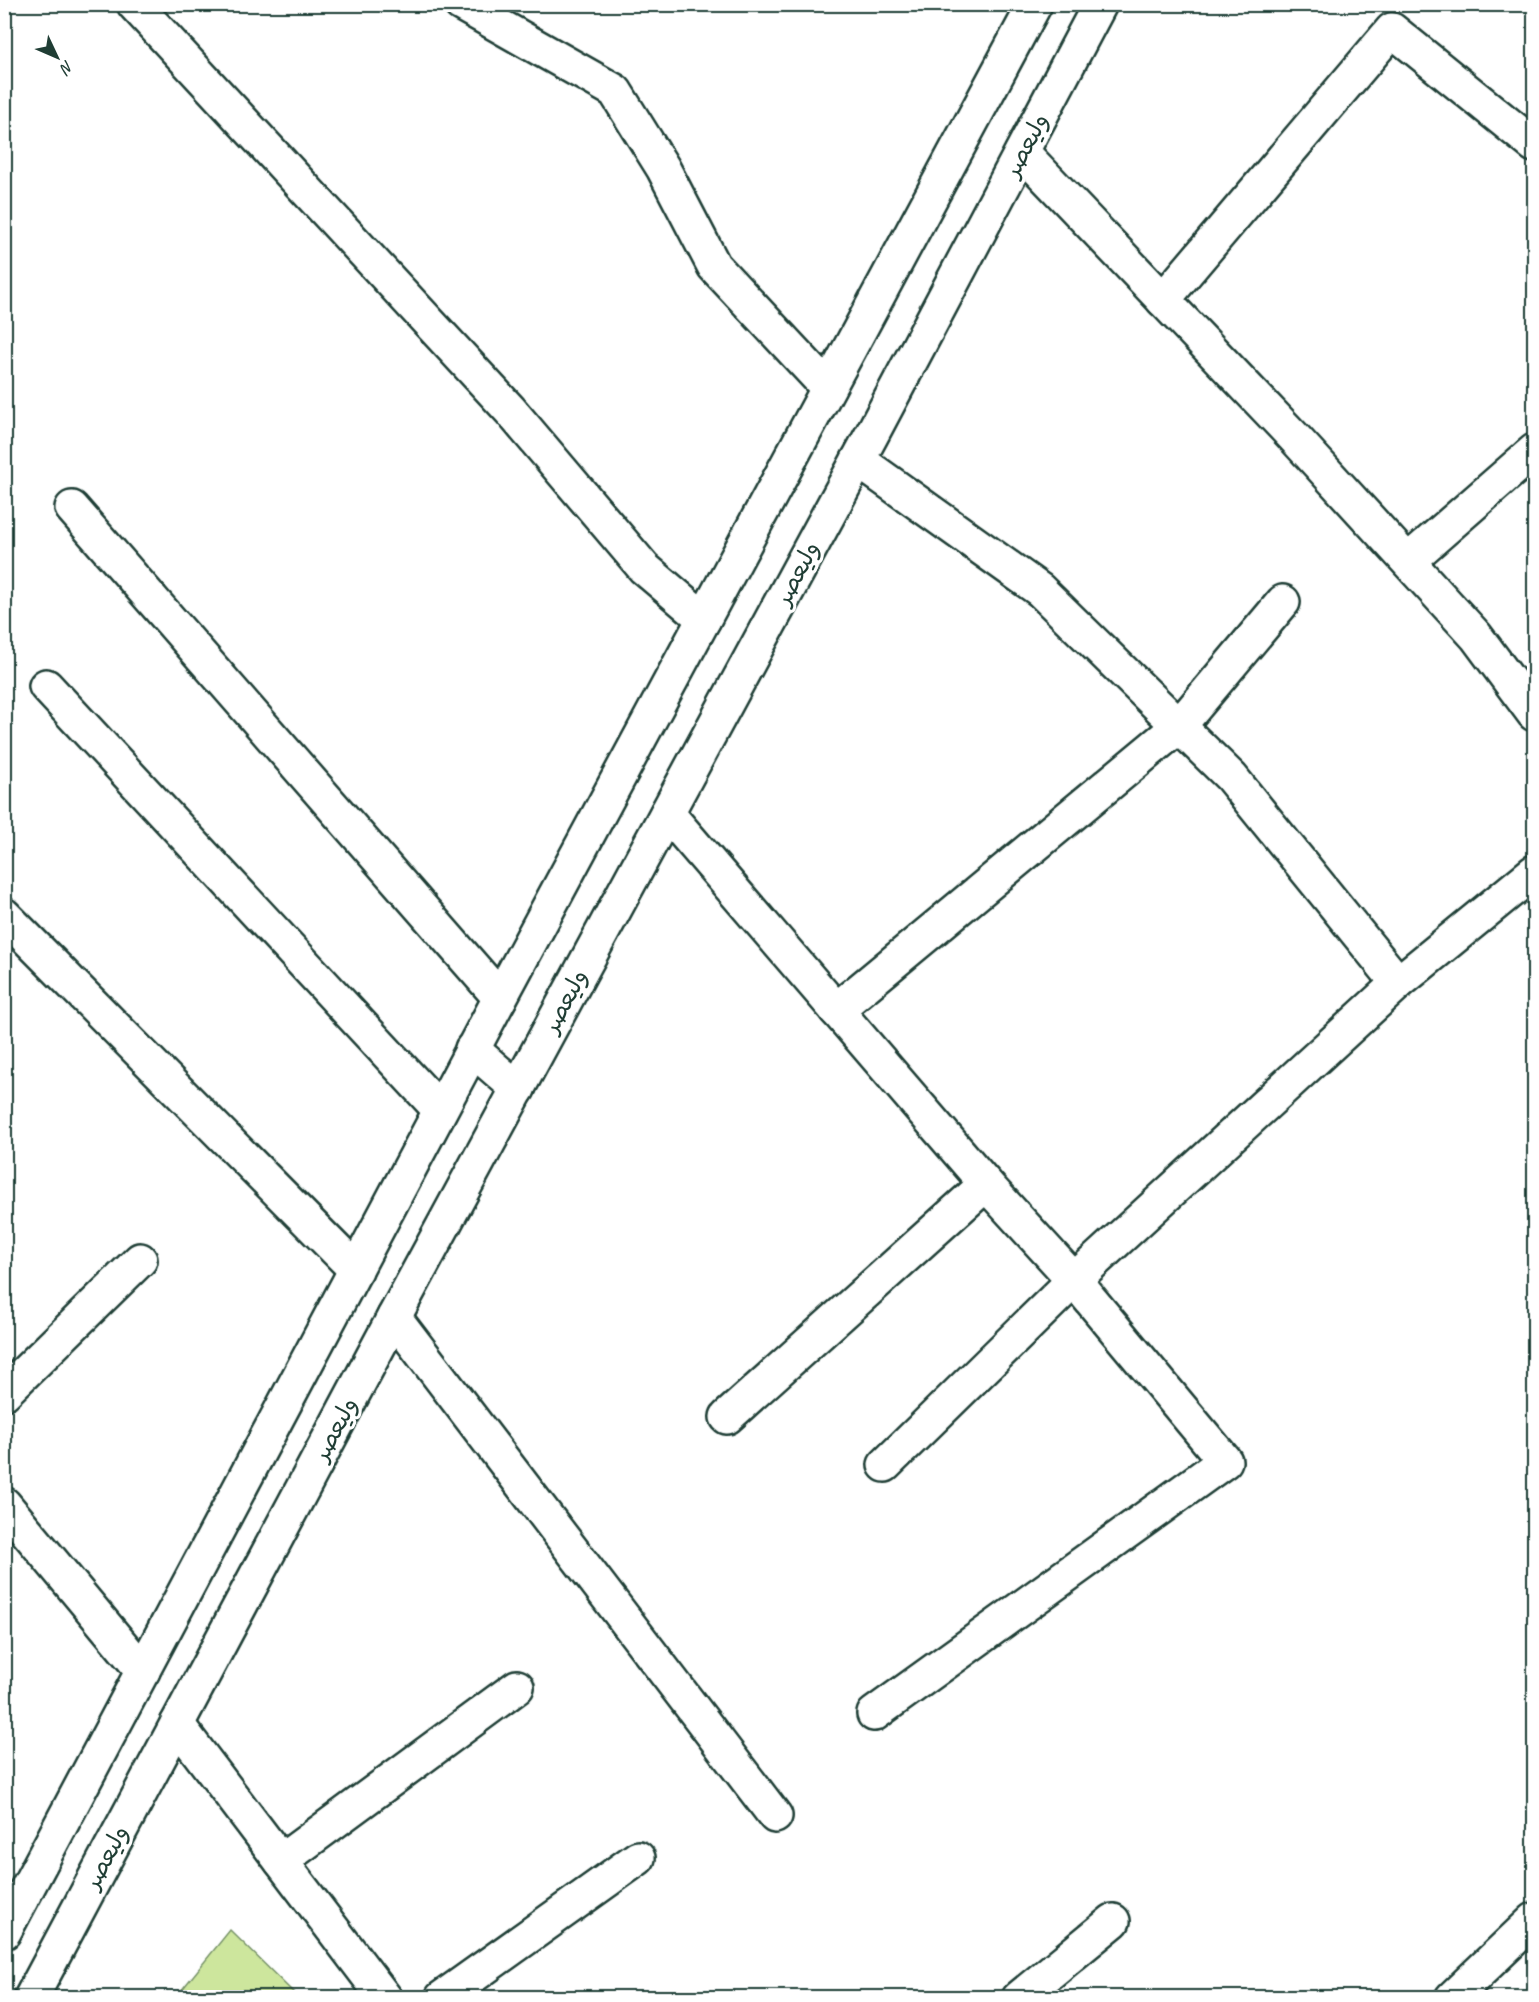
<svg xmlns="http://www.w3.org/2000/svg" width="1539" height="2002" viewBox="0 0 1539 2002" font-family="Caveat,'Playpen Sans Arabic',sans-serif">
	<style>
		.green { fill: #cde69d; stroke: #769268; stroke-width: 1.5 }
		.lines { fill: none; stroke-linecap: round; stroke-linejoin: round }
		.minor-casing { stroke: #1f3d34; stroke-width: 38 }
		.tertiary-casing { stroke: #1f3d34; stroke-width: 38 }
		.minor { stroke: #fff; stroke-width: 33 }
		.tertiary { stroke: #fff; stroke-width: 33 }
		.labels { text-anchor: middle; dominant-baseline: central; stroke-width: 6; stroke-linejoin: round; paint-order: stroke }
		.street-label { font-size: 24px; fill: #1f3d34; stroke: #fff }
	</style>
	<rect width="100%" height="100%" fill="#fff"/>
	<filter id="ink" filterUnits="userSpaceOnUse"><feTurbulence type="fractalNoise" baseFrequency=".0167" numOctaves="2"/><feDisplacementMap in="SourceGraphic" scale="12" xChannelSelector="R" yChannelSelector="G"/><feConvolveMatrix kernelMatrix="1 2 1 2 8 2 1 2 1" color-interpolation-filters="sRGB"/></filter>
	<g filter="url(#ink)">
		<path class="green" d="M230 1930 298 1997H176Z"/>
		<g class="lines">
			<g class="minor-casing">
				<g id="minor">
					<path d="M134 4 510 410 644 568 704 619"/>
					<path d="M461 4 615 91 663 168 714 266 828 388"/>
					<path d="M1022 152 1293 436 1476 636 1534 714"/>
					<path d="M1163 300 1392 30 1534 145"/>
					<path d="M858 460 1040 590 1231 777 1398 983"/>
					<path d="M72 508 500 998"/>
					<path d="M1408 561 1534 451"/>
					<path d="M46 686 440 1110"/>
					<path d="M667 813 986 1184 1074 1280 1225 1461 874 1714"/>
					<path d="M4 915 356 1270"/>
					<path d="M836 1010 1179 726 1283 602"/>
					<path d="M394 1317 775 1816"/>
					<path d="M4 1393 140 1260"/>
					<path d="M727 1417 986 1184"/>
					<path d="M885 1465 1074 1280 1398 983 1534 872"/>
					<path d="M4 1504 143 1671"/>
					<path d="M177 1724 385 1998"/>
					<path d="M281 1861 517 1687"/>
					<path d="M442 1998 638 1858"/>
					<path d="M1019 1998 1113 1921"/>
					<path d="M1452 1998 1534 1920"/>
				</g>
			</g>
			<g class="tertiary-casing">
				<g id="tertiary">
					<path d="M472 1049 518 1089"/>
					<path d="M4 1932 500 998 1035 4"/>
					<path d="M31 1998 394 1317 871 436 1100 4"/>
				</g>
			</g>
			<use href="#minor" class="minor"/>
			<use href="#tertiary" class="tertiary"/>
		</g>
	</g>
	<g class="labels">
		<g class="street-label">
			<text transform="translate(1026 145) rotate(-62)">ولیعصر</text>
			<text transform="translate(797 573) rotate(-62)">ولیعصر</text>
			<text transform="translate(565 1001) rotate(-62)">ولیعصر</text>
			<text transform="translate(335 1429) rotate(-62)">ولیعصر</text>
			<text transform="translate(106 1857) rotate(-62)">ولیعصر</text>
		</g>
	</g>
	<rect width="1539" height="2002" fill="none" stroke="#fff" stroke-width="24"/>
	<rect x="12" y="12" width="1515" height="1978" fill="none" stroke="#1f3d34" stroke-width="2" filter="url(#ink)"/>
	<g transform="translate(57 57) rotate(134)" stroke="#ffffff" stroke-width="4.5" paint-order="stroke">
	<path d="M0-4.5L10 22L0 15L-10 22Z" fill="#1f3d34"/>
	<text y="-9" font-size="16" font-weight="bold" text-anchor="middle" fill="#1f3d34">N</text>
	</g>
</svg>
